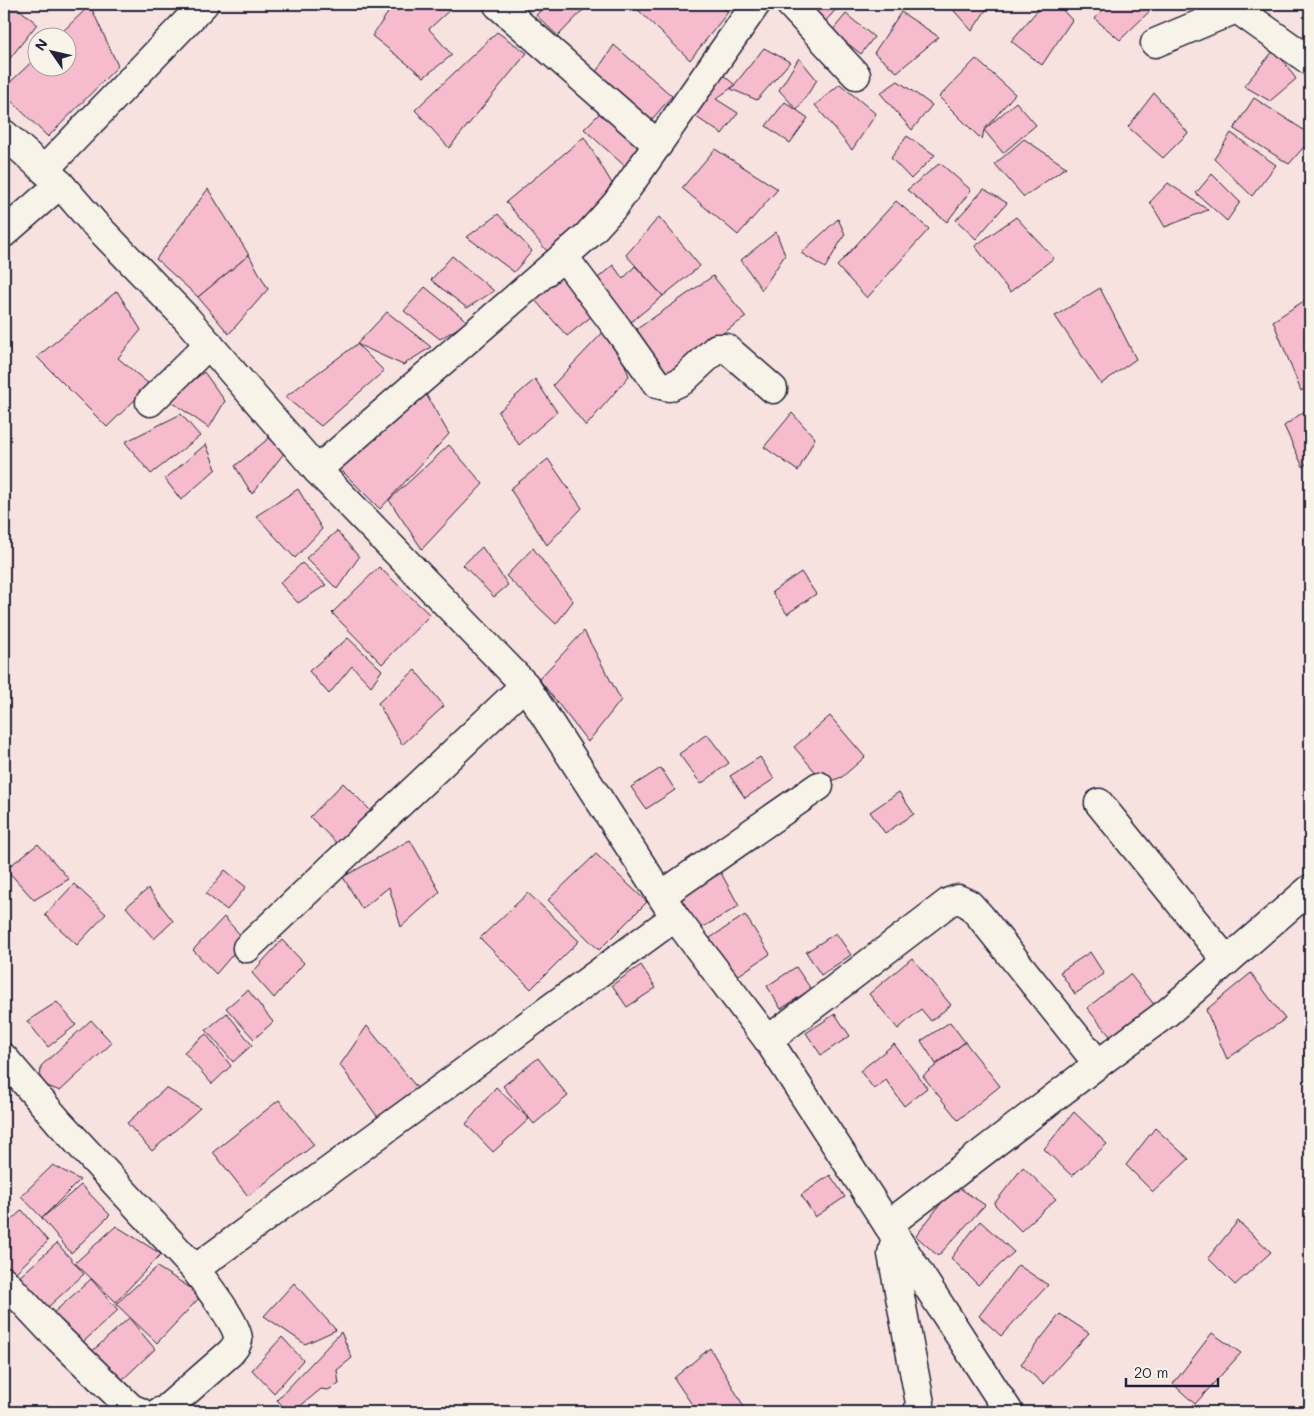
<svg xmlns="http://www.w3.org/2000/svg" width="1314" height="1416" viewBox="0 0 1314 1416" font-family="Mali,sans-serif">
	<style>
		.building { fill: #f6bccd; stroke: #22223b }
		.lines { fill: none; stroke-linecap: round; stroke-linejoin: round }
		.minor-casing { stroke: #22223b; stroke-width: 31 }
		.minor { stroke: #f7f3e8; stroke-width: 28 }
	</style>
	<rect width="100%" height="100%" fill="#f7e2e0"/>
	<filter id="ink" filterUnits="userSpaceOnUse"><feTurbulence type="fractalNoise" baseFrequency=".02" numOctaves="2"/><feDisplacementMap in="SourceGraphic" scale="10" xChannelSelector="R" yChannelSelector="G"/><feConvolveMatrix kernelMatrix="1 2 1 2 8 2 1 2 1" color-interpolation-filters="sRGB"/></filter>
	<g filter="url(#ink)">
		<g class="building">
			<path d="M4 4H13L37 24 4 66Z"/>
			<path d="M394 4H447L453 7 429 29 452 55 424 77 372 36Z"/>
			<path d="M547 4H589L558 36 536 15Z"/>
			<path d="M632 4H718L728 12 690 60Z"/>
			<path d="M798 4H841L820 27Z"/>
			<path d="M948 4H990L972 31Z"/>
			<path d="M1043 4H1057L1072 20 1042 65 1011 41Z"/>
			<path d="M1107 4H1157L1120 40 1095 19Z"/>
			<path d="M90 5 118 66 48 137 4 94V88L38 56V68H68V38H56Z"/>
			<path d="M901 12 939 37 897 72 874 53Z"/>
			<path d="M846 14 874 37 861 54 832 31Z"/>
			<path d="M497 32 527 53 449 148 415 110Z"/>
			<path d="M614 45 672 96 647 125 596 72Z"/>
			<path d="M764 48 790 62 757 100 731 89Z"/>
			<path d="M1275 49 1296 79 1270 101 1244 86Z"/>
			<path d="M799 58 817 80 797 110 779 90Z"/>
			<path d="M976 59 1015 94 984 130 982 140 939 97Z"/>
			<path d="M717 70 735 85 716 99 738 113 722 134 687 111Z"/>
			<path d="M898 81 932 105 912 130 880 93Z"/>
			<path d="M840 84 876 114 852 150 815 105Z"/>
			<path d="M1154 93 1188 133 1163 158 1128 127Z"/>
			<path d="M1254 98 1310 134V140L1289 164 1234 129Z"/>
			<path d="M785 102 808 118 790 143 766 126Z"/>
			<path d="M1016 102 1036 125 1003 153 984 130Z"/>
			<path d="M607 106 646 142 628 169 584 129Z"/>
			<path d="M1231 133 1276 165 1252 196 1214 159Z"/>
			<path d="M907 136 935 155 911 179 891 158Z"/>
			<path d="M584 137 619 195 551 256 506 202Z"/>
			<path d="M1024 139 1066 167 1024 197 995 164Z"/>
			<path d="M715 149 778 189 738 235 682 188Z"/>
			<path d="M940 163 971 190 947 222 907 190Z"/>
			<path d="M1212 174 1240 202 1227 221 1196 193Z"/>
			<path d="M1168 183 1208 210 1165 227 1150 202Z"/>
			<path d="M208 189 249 255 198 297 156 259Z"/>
			<path d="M984 189 1007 203 976 239 956 220Z"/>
			<path d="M896 201 929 229 867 298 837 266Z"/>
			<path d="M498 214 532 251 514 272 467 237Z"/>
			<path d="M659 217 700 266 663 296 626 255Z"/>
			<path d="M1016 217 1054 258 1010 292 975 246Z"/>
			<path d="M838 219 845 234 825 268 801 253Z"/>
			<path d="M776 232 785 255 762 290 741 260Z"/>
			<path d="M249 255 268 289 229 334 198 297Z"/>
			<path d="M452 256 494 291 467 308 431 280Z"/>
			<path d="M613 265 623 279 635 266 663 296 631 322 591 284Z"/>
			<path d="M566 270 597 312 567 336 533 298Z"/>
			<path d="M713 276 746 317 661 377 637 329Z"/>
			<path d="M425 287 468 322 440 339 404 311Z"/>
			<path d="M1100 288 1136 359 1101 384 1055 316Z"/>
			<path d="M117 291 141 330 118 358 150 385 107 427 37 357Z"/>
			<path d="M1310 297V386L1301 391 1273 321Z"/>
			<path d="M387 312 431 347 403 365 357 344Z"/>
			<path d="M610 325 629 376 586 426 553 385Z"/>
			<path d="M357 344 384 371 321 426 285 397Z"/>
			<path d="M204 372 225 401 209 428 169 400Z"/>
			<path d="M535 379 557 412 519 445 498 412Z"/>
			<path d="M424 391 449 434 380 509 339 468Z"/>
			<path d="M1310 407V460L1303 467 1284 426Z"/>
			<path d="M792 413 815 438 798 471 764 447Z"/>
			<path d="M181 414 200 436 151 474 125 442Z"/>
			<path d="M269 438 285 452 252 494 235 466Z"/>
			<path d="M206 444 216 469 181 500 165 479Z"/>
			<path d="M449 445 483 484 422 549 389 500Z"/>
			<path d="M548 459 582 508 547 545 510 489Z"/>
			<path d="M298 489 322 529 295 558 256 516Z"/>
			<path d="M337 531 359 557 337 589 306 558Z"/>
			<path d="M482 547 508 585 494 597 463 565Z"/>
			<path d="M533 548 573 601 556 624 506 576Z"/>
			<path d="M302 563 326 585 298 603 280 583Z"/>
			<path d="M379 567 430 615 382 664 332 613Z"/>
			<path d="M801 572 816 594 787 614 772 592Z"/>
			<path d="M584 631 621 700 588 742 539 679Z"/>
			<path d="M348 638 382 670 371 686 352 666 329 694 309 671Z"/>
			<path d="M415 670 444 706 402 745 378 703Z"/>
			<path d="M830 716 865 757 842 777 825 783 794 747Z"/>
			<path d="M707 734 729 763 701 784 679 754Z"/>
			<path d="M760 757 774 779 745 798 730 776Z"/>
			<path d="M661 768 675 790 646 809 631 787Z"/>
			<path d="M343 783 376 816 343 849 310 817Z"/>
			<path d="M899 792 914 814 885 833 870 812Z"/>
			<path d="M410 840 440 892 401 927 389 887 362 909 343 877Z"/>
			<path d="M38 844 69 879 34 900 6 869Z"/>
			<path d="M596 854 647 902 599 950 548 900Z"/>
			<path d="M225 870 246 887 227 910 206 894Z"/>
			<path d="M721 873 739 906 698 930 680 897Z"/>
			<path d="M74 884 106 914 77 945 45 915Z"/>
			<path d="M148 889 173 921 154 939 126 907Z"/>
			<path d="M528 893 579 941 531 989 480 938Z"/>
			<path d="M745 915 770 954 733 979 707 940Z"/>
			<path d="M224 917 245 940 216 974 193 950Z"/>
			<path d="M836 933 851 955 821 975 806 952Z"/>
			<path d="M282 940 304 963 274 998 252 973Z"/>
			<path d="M1090 952 1104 974 1075 994 1060 972Z"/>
			<path d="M912 958 951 1005 931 1021 921 1009 898 1029 869 994Z"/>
			<path d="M641 965 656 988 627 1007 612 985Z"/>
			<path d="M796 967 811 989 781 1009 767 986Z"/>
			<path d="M1251 973 1285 1019 1227 1059 1206 1010Z"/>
			<path d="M1130 974 1156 1007 1114 1041 1087 1008Z"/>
			<path d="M248 990 273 1022 254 1039 226 1008Z"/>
			<path d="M57 1002 76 1025 48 1047 27 1021Z"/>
			<path d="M227 1013 252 1045 233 1062 206 1030Z"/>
			<path d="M835 1014 850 1036 821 1055 806 1033Z"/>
			<path d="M91 1020 112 1043 60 1091 40 1083 41 1066Z"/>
			<path d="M950 1022 965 1042 936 1064 921 1041Z"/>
			<path d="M367 1026 418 1089 382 1123 340 1065Z"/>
			<path d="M206 1034 231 1066 212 1084 184 1052Z"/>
			<path d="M965 1042 1000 1086 958 1120 923 1076Z"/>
			<path d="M894 1044 927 1088 904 1106 886 1080 874 1089 860 1071Z"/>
			<path d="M538 1058 568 1096 534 1124 503 1086Z"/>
			<path d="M496 1087 529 1119 493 1152 466 1124Z"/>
			<path d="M166 1088 200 1108 152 1151 127 1123Z"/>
			<path d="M279 1100 314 1145 248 1196 213 1152Z"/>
			<path d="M1074 1112 1107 1144 1072 1176 1044 1149Z"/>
			<path d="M1155 1128 1189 1159 1153 1192 1126 1165Z"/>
			<path d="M53 1165 80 1180 42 1218 21 1196Z"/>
			<path d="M1023 1167 1056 1199 1021 1231 994 1204Z"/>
			<path d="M830 1175 845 1197 815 1217 801 1195Z"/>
			<path d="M81 1185 110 1215 71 1253 42 1218Z"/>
			<path d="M955 1185 985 1205 938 1256 916 1236Z"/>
			<path d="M4 1201 12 1211 4 1219Z"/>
			<path d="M22 1210 48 1241 13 1275 4 1267V1227Z"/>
			<path d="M980 1221 1014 1252 978 1285 951 1258Z"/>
			<path d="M1238 1221 1271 1252 1235 1285 1208 1258Z"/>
			<path d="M116 1226 161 1254 116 1302 75 1263Z"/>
			<path d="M57 1243 84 1274 47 1308 16 1280Z"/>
			<path d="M1018 1265 1048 1285 1001 1336 979 1316Z"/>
			<path d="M157 1267 202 1295 157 1343 116 1304Z"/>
			<path d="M91 1279 118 1310 82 1343 50 1316Z"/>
			<path d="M294 1283 336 1330 305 1344 264 1316Z"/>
			<path d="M1060 1314 1089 1333 1043 1384 1021 1364Z"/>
			<path d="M129 1318 155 1349 120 1382 88 1355Z"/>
			<path d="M341 1332 352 1358 337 1370 339 1384 328 1390 321 1389 293 1412H289L277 1400Z"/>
			<path d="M1212 1333 1241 1353 1195 1404 1173 1384Z"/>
			<path d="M282 1337 303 1360 274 1393 252 1370Z"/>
			<path d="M710 1348 747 1412H697L674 1378Z"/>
		</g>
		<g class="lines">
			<g class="minor-casing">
				<g id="minor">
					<path d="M790 4 856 75"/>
					<path d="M1230 4 1310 61"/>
					<path d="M498 5 658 145"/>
					<path d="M1155 43 1236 9"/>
					<path d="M4 134 60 184 93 222 186 318 317 470 525 685 675 917 768 1040 1009 1412"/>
					<path d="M44 170 204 4"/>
					<path d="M4 233 60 184"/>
					<path d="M564 257 618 329 657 384 669 387 682 381 717 348H726L773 389"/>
					<path d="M150 402 209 344"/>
					<path d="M317 470 588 235 616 204 756 4"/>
					<path d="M1099 803 1227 961"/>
					<path d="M662 895 819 786"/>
					<path d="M247 948 525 685"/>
					<path d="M768 1040 949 902 958 899 969 904 980 916 1098 1064"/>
					<path d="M4 1058 59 1122 195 1269"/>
					<path d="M888 1225 1098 1064 1168 1012 1310 889"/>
					<path d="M896 1236 892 1254 920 1403 918 1412"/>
					<path d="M4 1281 50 1330 131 1408 140 1412"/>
					<path d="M159 1412 165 1410 230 1353C233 1349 237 1346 238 1340 239 1325 205 1283 195 1269L675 917"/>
				</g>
			</g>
			<use href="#minor" class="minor"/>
		</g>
	</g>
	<rect width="1314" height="1416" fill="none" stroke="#f7f3e8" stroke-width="20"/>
	<rect x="10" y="10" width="1294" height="1396" fill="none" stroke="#22223b" stroke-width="2" filter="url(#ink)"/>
	<g transform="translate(52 52) rotate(304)"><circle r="24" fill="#f7f3e8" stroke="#a29fa3"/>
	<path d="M0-4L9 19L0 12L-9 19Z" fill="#22223b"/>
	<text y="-8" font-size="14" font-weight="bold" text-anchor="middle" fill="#22223b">N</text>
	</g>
	<path d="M1126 1378v8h92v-8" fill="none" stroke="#22223b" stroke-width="2.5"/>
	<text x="1134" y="1378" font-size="15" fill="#22223b" stroke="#f7f3e8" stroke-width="4" paint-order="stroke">20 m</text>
</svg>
